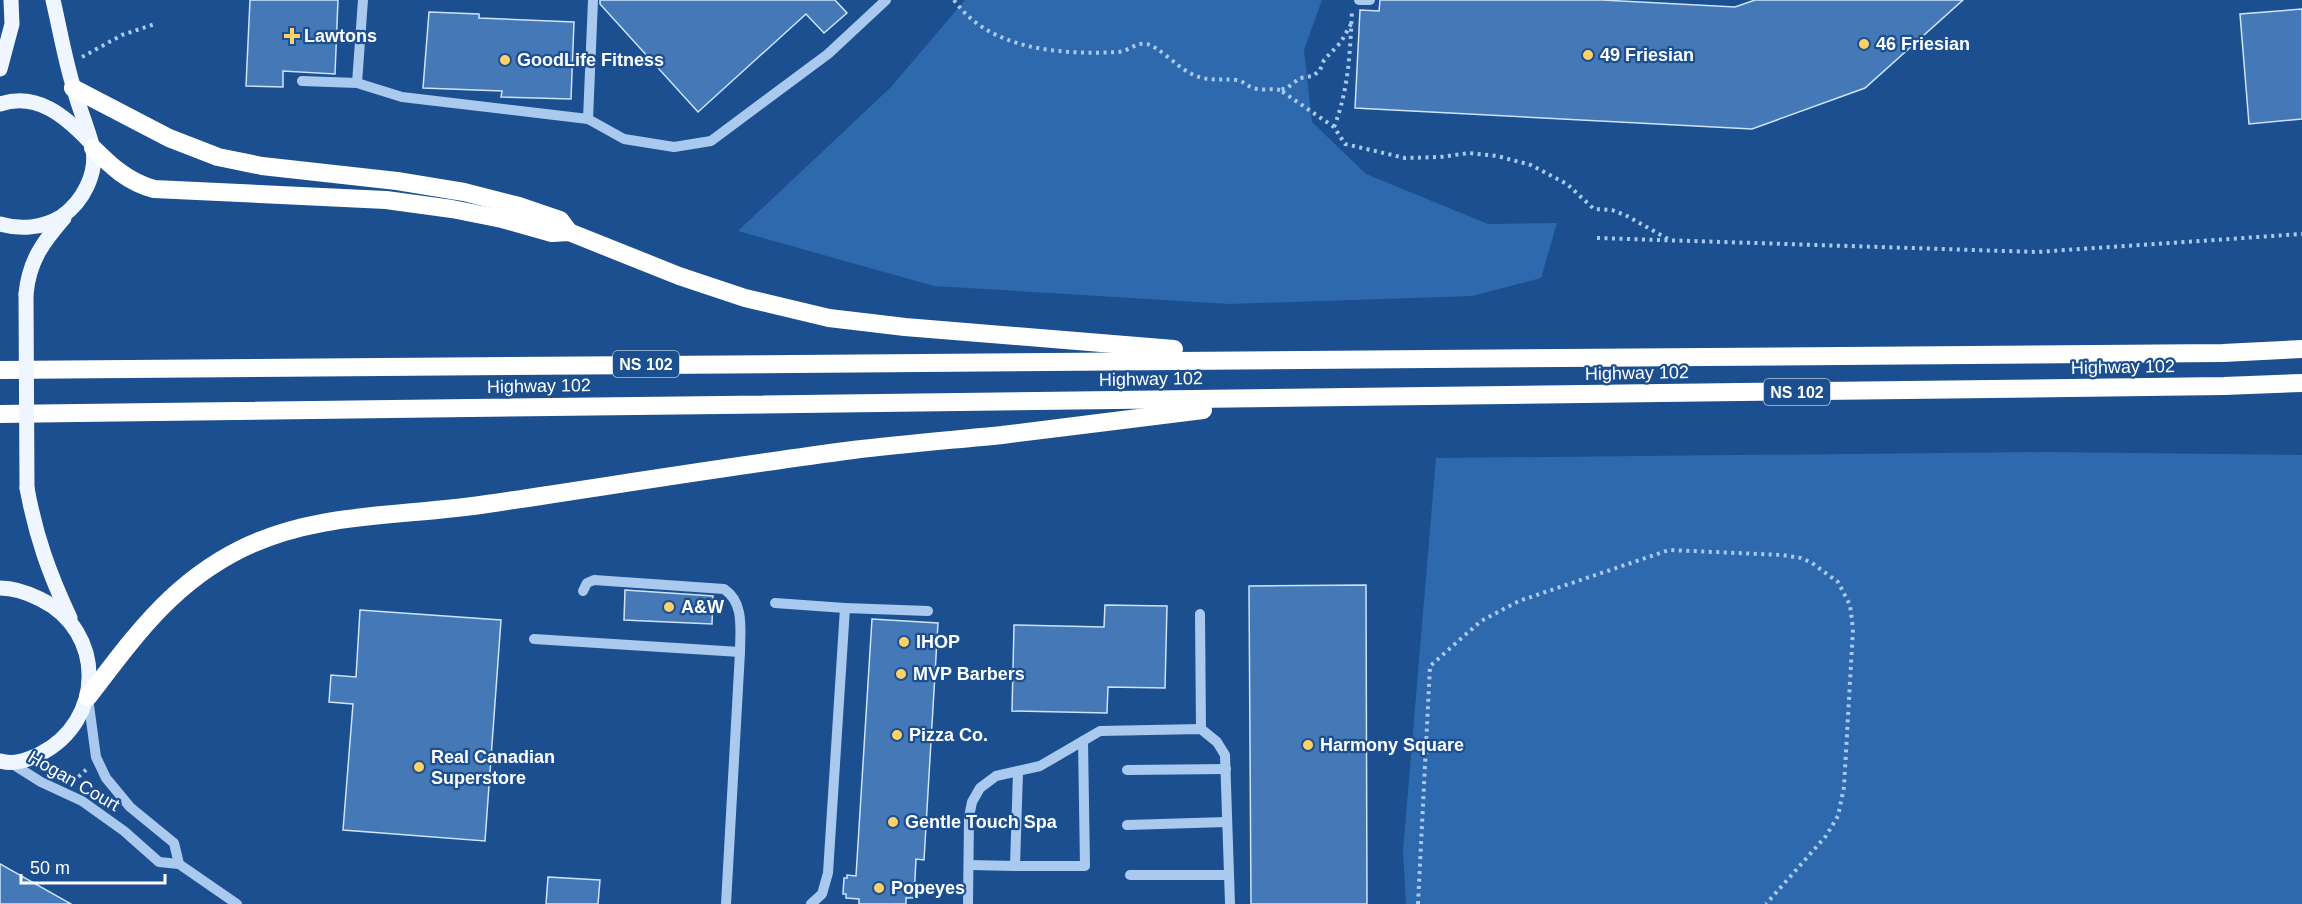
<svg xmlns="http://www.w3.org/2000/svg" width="2302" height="904" viewBox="0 0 2302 904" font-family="Helvetica,sans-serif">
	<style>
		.green { fill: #2e69ad }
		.building { fill: #4478b7; stroke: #cfe3fa; stroke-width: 1.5 }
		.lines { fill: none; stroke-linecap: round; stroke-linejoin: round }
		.path { stroke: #a9c9ee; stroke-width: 4; stroke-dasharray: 3 4.5; stroke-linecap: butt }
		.minor { stroke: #a9c9ee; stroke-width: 10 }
		.major { stroke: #f0f6ff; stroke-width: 15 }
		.highway { stroke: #fff; stroke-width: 18 }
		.major-bridge { stroke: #f0f6ff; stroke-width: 15 }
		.poi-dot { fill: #ffd166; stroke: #1b4f8f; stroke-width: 2 }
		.labels { text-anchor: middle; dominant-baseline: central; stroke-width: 4.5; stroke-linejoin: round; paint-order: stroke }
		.shield { fill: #1b4f8f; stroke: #bbcadd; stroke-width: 1.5 }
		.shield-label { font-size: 16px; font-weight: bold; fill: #fff }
		.poi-label { font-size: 18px; font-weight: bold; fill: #fff; stroke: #1b4f8f; text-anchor: start }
		.street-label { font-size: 18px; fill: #fff; stroke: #1b4f8f }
	</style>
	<rect width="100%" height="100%" fill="#1b4f8f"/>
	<g class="green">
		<path d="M965 0H1322L1304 50 1312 122 1366 174 1488 224 1557 223 1541 278 1472 296 1230 304 934 286 738 231 891 87Z"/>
		<path d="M2046 452 2302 455V904H1406L1403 851 1436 458Z"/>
	</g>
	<g class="building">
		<path d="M250 0H338L335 74 283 71V87L246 86Z"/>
		<path d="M600 0H835L847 13 824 33 806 14 698 112 600 4Z"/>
		<path d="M1380 0H1602L1735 7 1755 0H1963L1865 88 1752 129 1355 108 1360 10 1379 11Z"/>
		<path d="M2302 9V119L2249 124 2240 14Z"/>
		<path d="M429 12 479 14V18L574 22 571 99 501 97 502 91 423 88Z"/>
		<path d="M1366 585 1367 904H1251L1249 586Z"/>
		<path d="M625 590 713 596 712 624 624 620Z"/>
		<path d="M1105 605 1167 606 1165 688 1108 687 1107 713 1012 711 1014 625 1104 627Z"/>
		<path d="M360 610 501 620 485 841 343 830 353 704 329 702 331 675 356 677Z"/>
		<path d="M872 619 938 623 924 860 916 859 914 898H906V904H859V899L846 898V894H843L844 878H847V875L856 876Z"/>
		<path d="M0 864 71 904H0Z"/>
		<path d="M548 877 600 880 598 904H546Z"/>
	</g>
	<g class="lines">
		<g class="path">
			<path d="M954 0C989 50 1061 55 1117 52 1128 52 1135 42 1147 44 1157 46 1177 66 1188 72 1207 83 1218 78 1237 80 1243 81 1247 86 1253 88 1261 91 1271 88 1280 90"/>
			<path d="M1351 24 1341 42 1324 60 1320 70 1313 76 1300 78 1287 88 1280 90 1334 127 1345 144 1405 158 1440 157 1469 153 1497 156 1531 165 1567 184 1594 209 1612 210 1627 216 1668 239"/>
			<path d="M82 57 122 35 155 24"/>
			<path d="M1334 127C1349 89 1350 51 1352 10"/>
			<path d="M1597 238 2037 252 2302 234"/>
			<path d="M73 782 88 768"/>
			<path d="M1418 904 1430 666 1481 621 1519 601 1669 550 1782 555 1801 558 1812 563 1838 582 1850 605 1853 629 1844 787 1838 816 1826 836 1766 904"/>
		</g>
		<g class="minor">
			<path d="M1359 0H1370"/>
			<path d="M302 81 357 83 402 97 588 119 624 139 674 147 711 141 828 54 886 0"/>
			<path d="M357 83 363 0"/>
			<path d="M588 119 593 0"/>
			<path d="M583 591 587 583 594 580 724 589C745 603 740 630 740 652"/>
			<path d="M775 603 845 608"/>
			<path d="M1200 614 1201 729"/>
			<path d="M534 639 740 652 726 904"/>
			<path d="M88 698 96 757 106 778 130 807 174 843 179 864"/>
			<path d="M11 763 41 782 82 801 124 831 159 862 179 864 237 904"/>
			<path d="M1127 770 1226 769"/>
			<path d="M1018 772 1015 866H1085L1083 741"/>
			<path d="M1127 825 1227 822"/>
			<path d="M969 865 1015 866"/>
			<path d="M1130 875H1229"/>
			<path d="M811 904 822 894 828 873 845 608 928 611"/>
			<path d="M968 904 969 817 972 802 980 788 996 776 1040 766 1100 731 1201 729 1217 742 1225 755 1230 904"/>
		</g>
		<g class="major">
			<path d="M0 69 12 24 11 0"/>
			<path d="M0 104C37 92 65 116 89 141"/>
			<path d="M0 224C20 230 43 228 61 217 83 202 99 172 92 145 87 126 79 108 74 89 65 60 60 30 53 0"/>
			<path d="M26 294C29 261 43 242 64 218"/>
			<path d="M27 488C36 537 49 573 70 618"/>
			<path d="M0 588C13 588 28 593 40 599 106 631 105 721 40 754 27 760 14 765 0 761"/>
		</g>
		<g class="highway">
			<path d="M73 88 169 138 218 157 262 166 397 181 464 192 519 206 560 220 569 232"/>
			<path d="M93 148C111 166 128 182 154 189L386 200 452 209 502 219 552 233 569 232 679 276 745 298 829 318 905 327 1174 349"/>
			<path d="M0 370 2223 353 2302 349"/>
			<path d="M0 414 2224 386 2302 383"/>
			<path d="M88 697C135 636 171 584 241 549 317 511 404 517 487 504 609 486 731 466 853 450 902 444 952 440 1002 435 1069 427 1136 418 1203 410"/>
		</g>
		<path class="major-bridge" d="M26 294 27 488"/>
	</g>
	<g class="poi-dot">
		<path d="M289 27h6v6h6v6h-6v6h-6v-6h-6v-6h6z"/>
		<circle cx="1864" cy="44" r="6"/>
		<circle cx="1588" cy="55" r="6"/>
		<circle cx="505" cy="60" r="6"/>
		<circle cx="669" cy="607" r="6"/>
		<circle cx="904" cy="642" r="6"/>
		<circle cx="901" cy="674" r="6"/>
		<circle cx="897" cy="735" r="6"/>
		<circle cx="1308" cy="745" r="6"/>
		<circle cx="419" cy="767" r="6"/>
		<circle cx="893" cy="822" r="6"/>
		<circle cx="879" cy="888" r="6"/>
	</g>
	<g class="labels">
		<g class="shield">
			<rect x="613" y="351" width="66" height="26" rx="4.5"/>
			<rect x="1764" y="379" width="66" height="26" rx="4.5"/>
		</g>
		<g class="shield-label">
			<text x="646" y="364">NS 102</text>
			<text x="1797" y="392">NS 102</text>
		</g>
		<g class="poi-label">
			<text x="304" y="36">Lawtons</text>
			<text x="1876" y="44">46 Friesian</text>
			<text x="1600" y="55">49 Friesian</text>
			<text x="517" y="60">GoodLife Fitness</text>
			<text x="681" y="607">A&amp;W</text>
			<text x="916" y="642">IHOP</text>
			<text x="913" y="674">MVP Barbers</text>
			<text x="909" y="735">Pizza Co.</text>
			<text x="1320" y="745">Harmony Square</text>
			<text x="431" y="757">Real Canadian<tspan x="431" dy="21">Superstore</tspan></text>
			<text x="905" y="822">Gentle Touch Spa</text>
			<text x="891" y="888">Popeyes</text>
		</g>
		<g class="street-label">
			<text transform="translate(2123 367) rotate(-1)">Highway 102</text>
			<text transform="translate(1637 373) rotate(-1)">Highway 102</text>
			<text transform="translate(1151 379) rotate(-1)">Highway 102</text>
			<text transform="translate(539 386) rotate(-1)">Highway 102</text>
			<text transform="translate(74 781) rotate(30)">Hogan Court</text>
		</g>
	</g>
	<path d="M21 874v9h144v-9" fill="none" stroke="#ffffff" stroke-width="3"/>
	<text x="30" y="874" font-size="18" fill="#ffffff" stroke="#1b4f8f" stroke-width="4.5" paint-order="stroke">50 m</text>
</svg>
